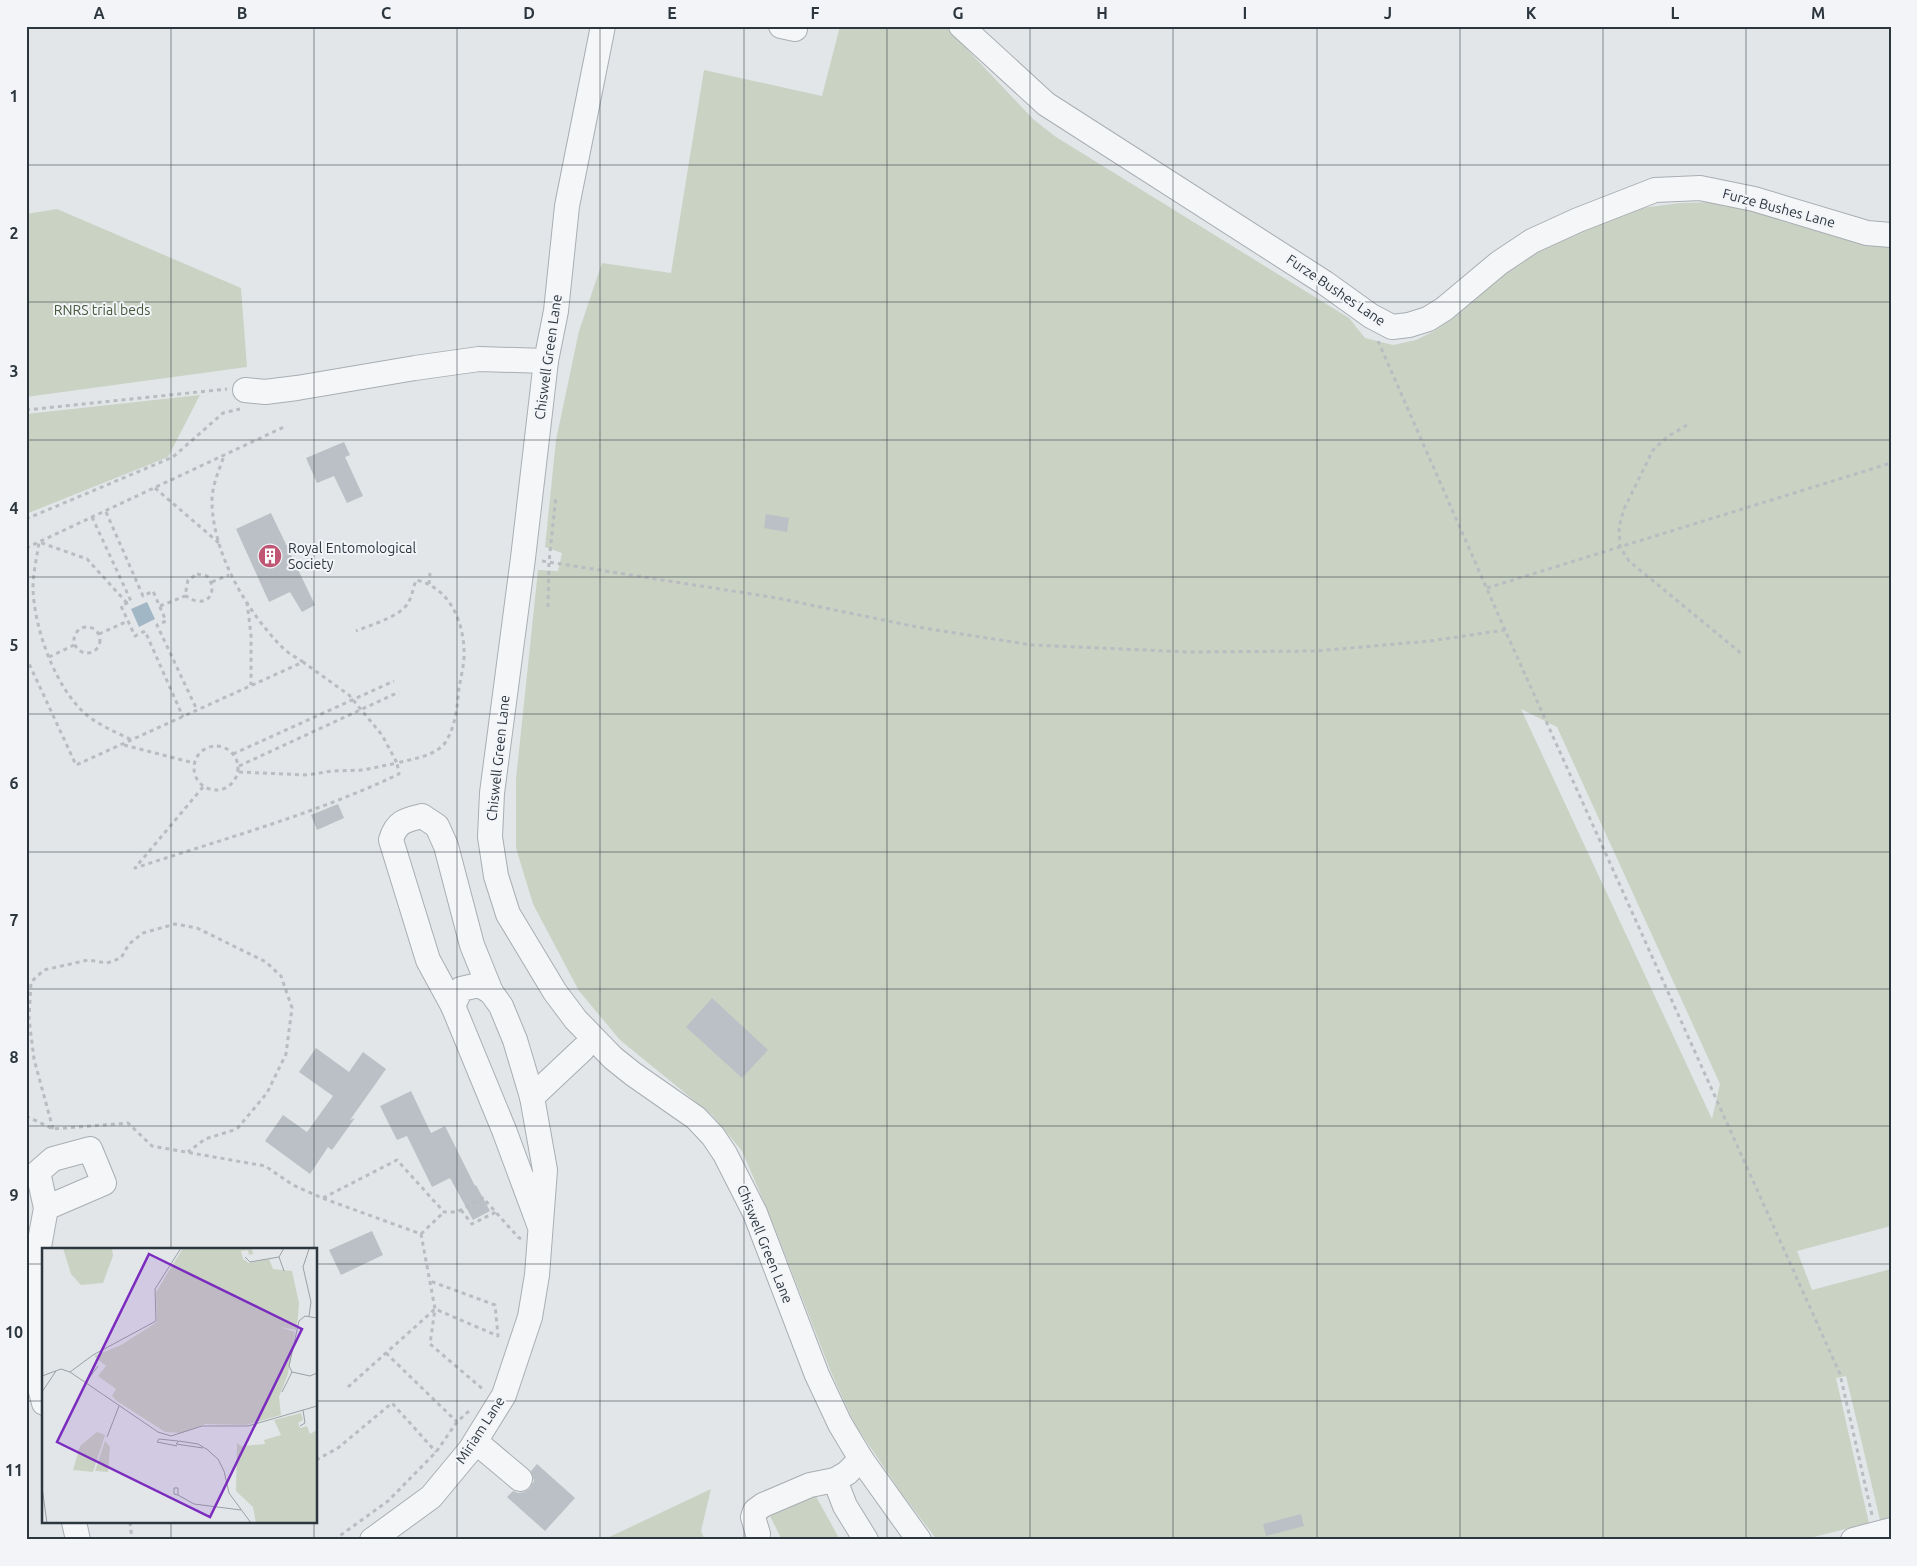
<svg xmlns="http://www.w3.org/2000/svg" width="1917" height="1566" viewBox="0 0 1917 1566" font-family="Ubuntu,sans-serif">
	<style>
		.green { fill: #cad2c4; fill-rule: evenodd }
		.water { fill: #a2b7c5 }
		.building { fill: #bac0c5 }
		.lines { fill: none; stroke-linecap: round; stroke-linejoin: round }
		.minor-casing { stroke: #a8aeb3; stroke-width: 26 }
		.path { stroke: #b9bcc0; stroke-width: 3; stroke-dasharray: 4 4; stroke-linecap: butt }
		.minor { stroke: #f5f6f8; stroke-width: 24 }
		.grid { fill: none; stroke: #2c363f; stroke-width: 1; stroke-opacity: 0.55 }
		.labels { text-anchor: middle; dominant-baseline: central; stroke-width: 4; stroke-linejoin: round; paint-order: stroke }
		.street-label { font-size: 14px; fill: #2c363f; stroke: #f2f4f7 }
		.park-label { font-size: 14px; fill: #45593b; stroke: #f2f4f7 }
		.poi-label { font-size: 14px; fill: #2c363f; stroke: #f2f4f7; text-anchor: start }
		.inset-road { fill: none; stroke: #99a0a5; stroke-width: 1 }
		.view { fill: #7b2cbf; fill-opacity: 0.15; stroke: #7b2cbf; stroke-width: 2.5 }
		.inset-edge { fill: none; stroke: #2c363f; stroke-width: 2.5 }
		.neatline { fill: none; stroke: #2c363f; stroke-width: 2 }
		.grid-label { font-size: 16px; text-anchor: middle; font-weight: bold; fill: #2c363f }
	</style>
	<rect width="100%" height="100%" fill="#e2e6e9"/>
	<g class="green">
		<path d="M840 26H945L1033 119 1056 137 1349 318 1365 338 1393 345 1416 340 1434 331 1457 315 1520 261 1558 239 1634 209 1680 203 1714 202 1745 208 1891 246V1226L1797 1251 1812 1290 1891 1269V1517L1880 1520 1846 1376 1836 1378 1869 1523 1802 1540H937L902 1494 854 1423 831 1372 770 1216 742 1151 712 1115 620 1040 579 991 533 904 516 848V779L538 570 558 571 562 553 545 547 556 440 579 331 602 263 671 273 704 70 822 96ZM1521 709 1557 727 1720 1084 1712 1119Z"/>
		<path d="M57 209 241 288 247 367 26 397V214Z"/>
		<path d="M200 395 168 457 26 514V414Z"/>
		<path d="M711 1489 701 1531 705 1540H603Z"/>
		<path d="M812 1489 840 1540H782L768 1512Z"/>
	</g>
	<path class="water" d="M147 602 155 619 139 627 131 609Z"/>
	<g class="building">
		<path d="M344 442 350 455 345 457 363 496 347 503 334 476 317 483 306 458Z"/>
		<path d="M271 513 315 605 302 612 290 592 269 602 236 529Z"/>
		<path d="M766 514 789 518 787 532 764 528Z"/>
		<path d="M338 804 344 818 317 830 311 815Z"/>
		<path d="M712 998 768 1050 742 1078 686 1027Z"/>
		<path d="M316 1048 349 1072 363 1052 386 1069 350 1120 355 1118 332 1150 328 1147 310 1174 265 1141 283 1115 307 1132 333 1096 299 1072Z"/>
		<path d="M411 1091 431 1133 445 1126 475 1186 476 1185 490 1211 473 1220 450 1178 432 1187 407 1136 397 1140 380 1106Z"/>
		<path d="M372 1231 383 1255 341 1275 329 1250Z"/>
		<path d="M537 1464 575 1498 545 1531 507 1497 513 1491 518 1493 524 1492 530 1488 534 1481 531 1471Z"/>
		<path d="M1301 1514 1304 1526 1266 1536 1263 1524Z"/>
	</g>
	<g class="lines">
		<g class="minor-casing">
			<g id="minor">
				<path d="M603 26 567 206 556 311 546 361 523 558 492 793 490 837 496 876 508 914 555 992 576 1020 613 1058 633 1074 696 1118 713 1136 725 1154 755 1213 817 1375 840 1424 861 1459 919 1540"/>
				<path d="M781 26 795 29"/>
				<path d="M961 26 1046 104 1325 283 1371 316 1392 327 1409 325 1428 319 1444 309 1499 263 1532 241 1578 220 1655 190 1700 188 1754 199 1867 233 1891 235"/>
				<path d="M245 390 265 392 297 388 415 368 479 359 546 361"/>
				<path d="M453 1006 428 960 391 840C396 822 405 820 422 816L437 826 446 846 472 945 491 992"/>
				<path d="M532 1097 583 1049"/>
				<path d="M44 1403 37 1376 29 1302 46 1208 38 1172 53 1159 90 1149 104 1183 46 1208"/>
				<path d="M476 1442 520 1479"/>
				<path d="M835 1480 845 1506 866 1540"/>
				<path d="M74 1522 78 1540"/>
				<path d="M758 1534 753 1517 755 1511 763 1505 810 1485 835 1480 847 1473 861 1459"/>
				<path d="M372 1540 431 1497 470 1450 504 1395 530 1317 537 1275 545 1170 532 1097 515 1040 501 1006 491 992 479 985 461 989 453 1006 504 1130 540 1227"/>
				<path d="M1853 1540 1891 1530"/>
			</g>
		</g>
		<g class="path">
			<path d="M1378 341 1505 630 1840 1374 1872 1515"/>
			<path d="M26 410 227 389"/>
			<path d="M1687 425 1667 437 1653 450 1624 509 1619 527 1620 547 1629 561 1742 654"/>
			<path d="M155 488 219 543"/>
			<path d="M106 512 143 596 153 591 166 621 157 625 197 710"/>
			<path d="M92 517 131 601 121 606 135 636 145 631 183 717"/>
			<path d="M26 519 173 457 223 413 240 409"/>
			<path d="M26 548 286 426"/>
			<path d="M542 561 777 598 917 627 1032 645 1189 652 1316 651 1430 641 1505 630"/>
			<path d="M197 574 207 576C216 586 213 604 196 601 192 600 189 597 185 596L188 580Z"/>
			<path d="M212 582 229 575"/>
			<path d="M429 584 430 573"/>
			<path d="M1487 588 1891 463"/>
			<path d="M247 602 251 635V685"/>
			<path d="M127 603 87 559 39 542C37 557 33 573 33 588 34 629 56 690 88 716 101 726 117 733 132 740"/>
			<path d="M160 606 185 596"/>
			<path d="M548 607 549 562 556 496"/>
			<circle cx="87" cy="640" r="13"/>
			<path d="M99 634 128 621"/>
			<path d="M26 657 76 765 303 662C296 657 287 653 281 646 246 610 214 555 212 504 211 488 219 470 224 456"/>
			<path d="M49 657 74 645"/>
			<path d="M124 745 194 763"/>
			<circle cx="216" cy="768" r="22"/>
			<path d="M233 754 394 681"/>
			<path d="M239 766 399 692"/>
			<path d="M239 772 307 775 332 771 363 770 397 763 382 735 349 695 303 662"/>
			<path d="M203 787 135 868C223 839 315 814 399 774L397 763C412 759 435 756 445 743 456 726 457 707 459 688 461 676 465 662 464 650 463 619 448 587 416 580 413 588 412 597 408 603 400 617 370 625 356 631"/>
			<path d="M26 1116 53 1129 128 1123 152 1146 265 1166 293 1185 322 1198 421 1234 435 1309 430 1344 485 1391"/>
			<path d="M53 1129 34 1059 29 1019 31 982 44 970 88 960 107 963 121 958 129 944 143 933 175 924 197 928 266 962 281 976 292 1008 286 1054 267 1093 237 1129 205 1139 188 1152"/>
			<path d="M323 1198 397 1160 444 1212H457L483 1198 518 1237 521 1239"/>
			<path d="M461 1210 472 1224 496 1212"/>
			<path d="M421 1234 444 1212"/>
			<path d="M386 1353 457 1422"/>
			<path d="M348 1387 435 1309 498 1336 495 1305 430 1281"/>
			<path d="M316 1460 338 1448 392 1403 436 1452"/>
			<path d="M130 1522 132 1540"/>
			<path d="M334 1540 388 1501 436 1452 457 1422 470 1410"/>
		</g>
		<use href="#minor" class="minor"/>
	</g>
	<path class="grid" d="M171 26V1250M314 26V1250M457 26V1540M600 26V1540M744 26V1540M887 26V1540M1030 26V1540M1173 26V1540M1317 26V1540M1460 26V1540M1603 26V1540M1746 26V1540M26 165H1891M26 302H1891M26 440H1891M26 577H1891M26 714H1891M26 852H1891M26 989H1891M26 1126H1891M26 1264H44M316 1264H1891M26 1401H44M316 1401H1891M171 1522V1540M314 1522V1540"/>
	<defs>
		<g id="building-disc" transform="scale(1.25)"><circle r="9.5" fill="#bf5674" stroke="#f2f4f7"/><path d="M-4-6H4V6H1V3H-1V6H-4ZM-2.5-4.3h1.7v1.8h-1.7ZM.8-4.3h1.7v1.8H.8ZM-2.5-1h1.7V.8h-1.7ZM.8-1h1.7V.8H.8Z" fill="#fff"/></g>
	</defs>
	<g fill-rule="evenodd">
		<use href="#building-disc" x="270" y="556"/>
	</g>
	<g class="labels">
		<g class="street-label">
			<text transform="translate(1779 208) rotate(15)">Furze Bushes Lane</text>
			<text transform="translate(1336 290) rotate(34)">Furze Bushes Lane</text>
			<text transform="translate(548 357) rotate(-82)">Chiswell Green Lane</text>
			<text transform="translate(498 758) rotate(-84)">Chiswell Green Lane</text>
			<text transform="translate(765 1244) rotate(68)">Chiswell Green Lane</text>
			<text transform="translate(480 1430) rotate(-57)">Miriam Lane</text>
		</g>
		<g class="park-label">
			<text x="102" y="310">RNRS trial beds</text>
		</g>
		<g class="poi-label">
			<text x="288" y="548">Royal Entomological<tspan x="288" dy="16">Society</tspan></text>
		</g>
	</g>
	<g transform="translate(42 1248)">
		<rect width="275" height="275" fill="#e2e6e9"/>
		<path d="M21 0H70L71 8 61 35 39 37 29 26ZM141 0H210L211 6 207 7 206 2 199 3 201 11 207 15 227 11 231 21 250 23 257 55 256 69 254 82 238 79 253 84 246 126 237 149 239 167 204 177 163 176 140 185 123 184 75 153 70 148 74 141 56 128 64 118 52 108 79 97 115 74 114 44ZM259 165 261 172 256 175 258 180 265 178 268 186 275 182V275H214L211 259 194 243 195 195 199 198 223 196 222 192 239 187 232 172ZM55 184 63 187 51 224 31 222 38 198ZM63 193 68 199 66 224 53 223Z" fill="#cad2c4"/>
		<path class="inset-road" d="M267 1 261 19 269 54 267 68M203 9 208 14 237 9M242 23 237 9 242 0M28 124 51 107 114 73 113 41 139 0M250 124 247 118 257 73 263 68 275 70M250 124 268 128 275 125M0 128 19 121 28 124 116 184 129 188 160 178H206L275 158M44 134 56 118M0 144 14 123M240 144 250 124M258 178 263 175 261 162M65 189 77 158M135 198 115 194 117 191 136 193M161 200 134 196 137 193 156 196 166 202 169 205 176 211 182 223 187 245 209 275M0 239 5 275M136 247 132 246V240H136V247L152 256 199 262"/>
		<path class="view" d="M107 6 260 81 168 269 15 194Z"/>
		<rect width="275" height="275" class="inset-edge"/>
	</g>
	<rect width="1917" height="1566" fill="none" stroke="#f2f4f7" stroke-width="55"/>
	<rect x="28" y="28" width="1862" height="1510" class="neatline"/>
	<g class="grid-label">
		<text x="99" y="19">A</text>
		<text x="242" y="19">B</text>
		<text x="386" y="19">C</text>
		<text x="529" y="19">D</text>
		<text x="672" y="19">E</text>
		<text x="815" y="19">F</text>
		<text x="958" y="19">G</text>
		<text x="1102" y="19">H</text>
		<text x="1245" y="19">I</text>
		<text x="1388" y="19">J</text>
		<text x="1531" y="19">K</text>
		<text x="1675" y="19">L</text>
		<text x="1818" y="19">M</text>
		<text x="14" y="102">1</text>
		<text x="14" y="239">2</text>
		<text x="14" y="377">3</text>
		<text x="14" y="514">4</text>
		<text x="14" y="651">5</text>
		<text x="14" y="789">6</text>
		<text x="14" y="926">7</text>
		<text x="14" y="1063">8</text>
		<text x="14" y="1201">9</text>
		<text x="14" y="1338">10</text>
		<text x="14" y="1476">11</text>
	</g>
</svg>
